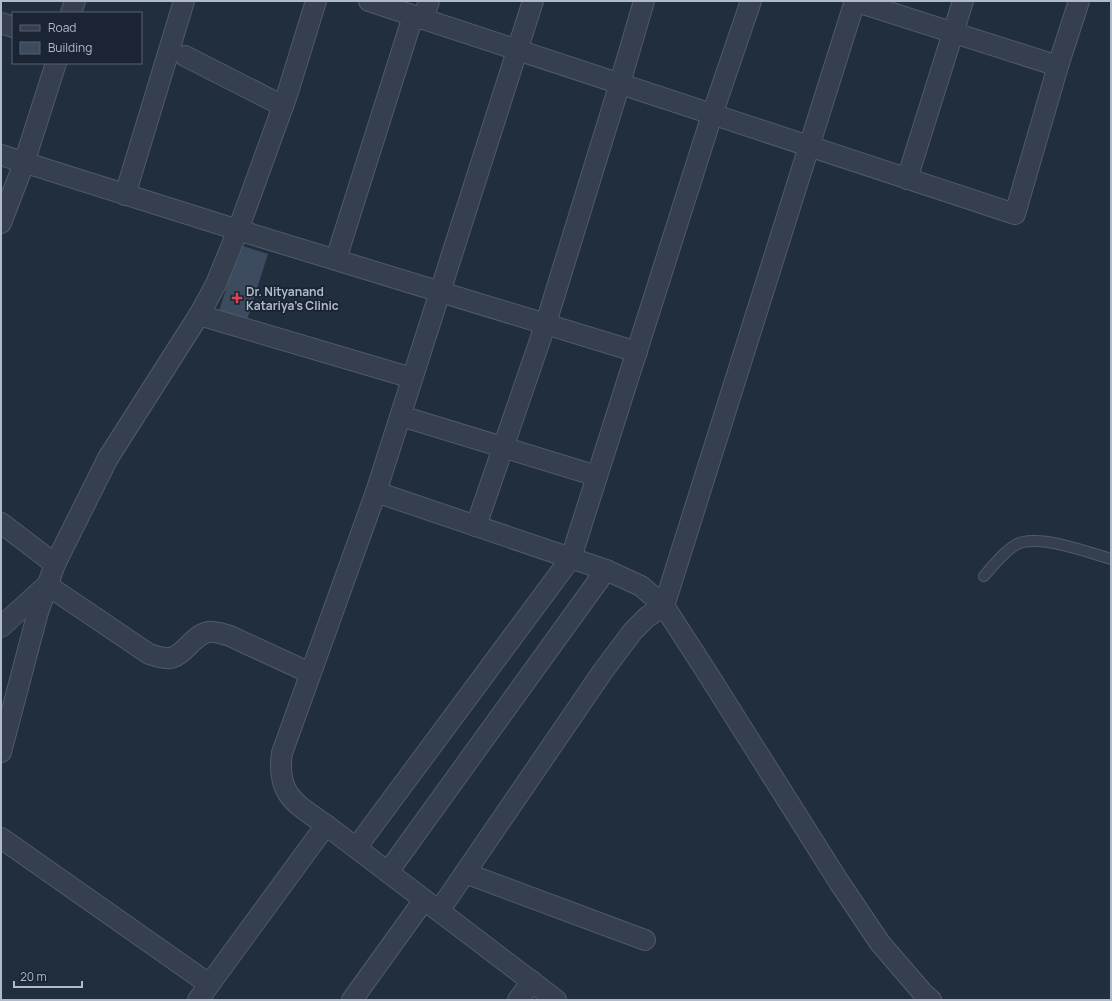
<svg xmlns="http://www.w3.org/2000/svg" width="1112" height="1001" viewBox="0 0 1112 1001" font-family="Manrope,sans-serif">
	<style>
		.building { fill: #3c4b5e }
		.lines { fill: none; stroke-linecap: round; stroke-linejoin: round }
		.lane-casing { stroke: #505a69; stroke-width: 12 }
		.street-casing { stroke: #505a69; stroke-width: 22 }
		.lane { stroke: #353f4e; stroke-width: 10 }
		.street { stroke: #353f4e; stroke-width: 20 }
		.health-dot { fill: #e0444e; stroke: #1a2433; stroke-width: 1.5 }
		.labels { text-anchor: middle; dominant-baseline: central; stroke-width: 3.5; stroke-linejoin: round; paint-order: stroke }
		.poi-label { font-size: 12px; font-weight: bold; fill: #b0bac9; stroke: #1a2433; text-anchor: start }
	</style>
	<rect width="100%" height="100%" fill="#202e3e"/>
	<path class="building" d="M240 245 268 254 247 320 219 311Z"/>
	<g class="lines">
		<g class="lane-casing">
			<path id="lane" d="M984 576C993 566 1009 545 1023 542 1048 537 1087 552 1111 559"/>
		</g>
		<g class="street-casing">
			<g id="street">
				<path d="M369 1 1015 214 1058 66 1079 1"/>
				<path d="M533 1 376 492 282 753C276 795 296 804 326 825L556 1000"/>
				<path d="M854 1 1058 66"/>
				<path d="M71 13 75 1"/>
				<path d="M423 19 429 1"/>
				<path d="M1 23 13 27"/>
				<path d="M185 56 283 106"/>
				<path d="M1 155 238 230 637 352"/>
				<path d="M907 179 963 1"/>
				<path d="M125 195 184 1"/>
				<path d="M1 223 24 163 56 63"/>
				<path d="M336 259 413 16"/>
				<path d="M199 315 412 378"/>
				<path d="M401 416 597 476"/>
				<path d="M376 492 606 570 641 586 664 606 706 671 839 882 880 943 923 993 931 1000"/>
				<path d="M1 523 55 564"/>
				<path d="M476 526 546 323 620 83 644 1"/>
				<path d="M1 627 47 585 149 654C156 656 163 659 170 658 184 656 193 635 208 632 215 631 223 634 230 636L310 673"/>
				<path d="M1 752 38 612 55 564 108 458 199 315 216 284 238 230 287 95 316 1"/>
				<path d="M1 838 209 984"/>
				<path d="M356 848 571 558 712 115 751 1"/>
				<path d="M388 872 606 570"/>
				<path d="M465 873 645 940"/>
				<path d="M439 911 603 671 633 631 647 617 664 606 855 1"/>
				<path d="M198 1000 326 825"/>
				<path d="M352 1000 424 900"/>
				<path d="M518 1000 532 981"/>
			</g>
		</g>
		<use href="#lane" class="lane"/>
		<use href="#street" class="street"/>
	</g>
	<path class="health-dot" d="M235 292h4v4h4v4h-4v4h-4v-4h-4v-4h4z"/>
	<g class="labels">
		<g class="poi-label">
			<text x="246" y="291">Dr. Nityanand<tspan x="246" dy="14">Katariya's Clinic</tspan></text>
		</g>
	</g>
	<rect width="1112" height="1001" fill="none" stroke="#b0bac9" stroke-width="4"/>
	<rect x="12" y="12" width="130" height="52" fill="#1a2433" stroke="#56606f"/>
	<rect x="20" y="25" width="20" height="6" fill="#353f4e" stroke="#56606f"/>
	<text x="48" y="32" font-size="12" fill="#b0bac9">Road</text>
	<rect x="20" y="42" width="20" height="12" fill="#3c4b5e" stroke="#56606f"/>
	<text x="48" y="52" font-size="12" fill="#b0bac9">Building</text>
	<path d="M14 981v6h68v-6" fill="none" stroke="#b0bac9" stroke-width="2"/>
	<text x="20" y="981" font-size="12" fill="#b0bac9" stroke="#1a2433" stroke-width="3" paint-order="stroke">20 m</text>
</svg>
